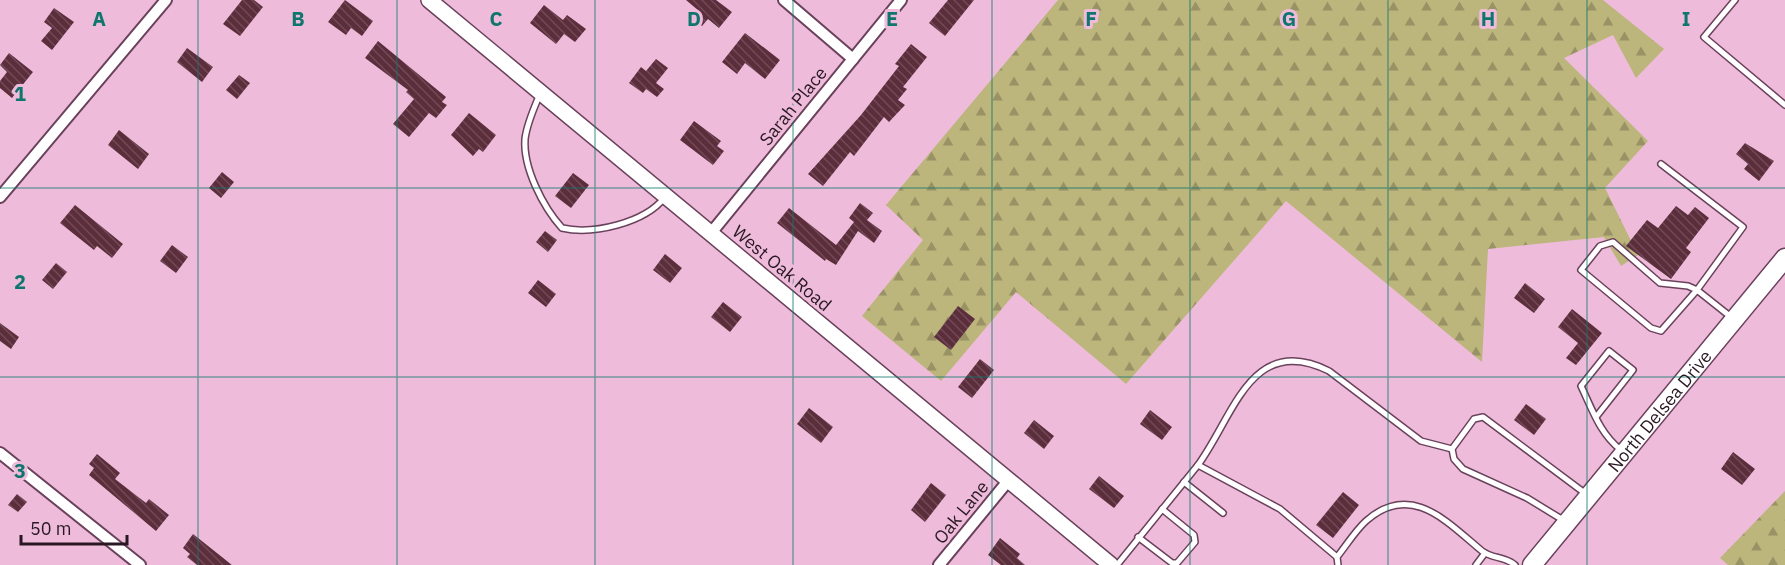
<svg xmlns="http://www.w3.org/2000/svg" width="1785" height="565" viewBox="0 0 1785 565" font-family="'IBM Plex Sans',sans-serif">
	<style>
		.forest { fill: url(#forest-firs) }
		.building { fill: url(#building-back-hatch) }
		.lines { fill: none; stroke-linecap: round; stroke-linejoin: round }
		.lane-casing { stroke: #6a415b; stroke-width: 8 }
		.street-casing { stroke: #6a415b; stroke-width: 14 }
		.secondary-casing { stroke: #6a415b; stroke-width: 18 }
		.primary-casing { stroke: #6a415b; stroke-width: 21 }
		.lane { stroke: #fff; stroke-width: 5 }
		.street { stroke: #fff; stroke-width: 10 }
		.secondary { stroke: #fff; stroke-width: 15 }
		.primary { stroke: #fff; stroke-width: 18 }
		.grid { fill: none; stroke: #0f766e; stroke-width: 1.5; stroke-opacity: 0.55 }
		.labels { text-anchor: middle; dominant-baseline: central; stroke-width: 6; stroke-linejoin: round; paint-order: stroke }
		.street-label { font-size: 18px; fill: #291823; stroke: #eebcda }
		.grid-label { font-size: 20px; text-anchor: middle; font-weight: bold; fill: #0f766e; stroke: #eebcda; stroke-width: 6; stroke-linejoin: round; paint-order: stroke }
	</style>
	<defs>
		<pattern id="forest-firs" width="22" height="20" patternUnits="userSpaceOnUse" patternTransform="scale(1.5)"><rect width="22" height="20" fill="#bcb57c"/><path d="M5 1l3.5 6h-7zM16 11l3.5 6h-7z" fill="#999265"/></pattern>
		<pattern id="building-back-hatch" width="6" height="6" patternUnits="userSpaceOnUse" patternTransform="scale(1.5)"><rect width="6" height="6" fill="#5c2e3c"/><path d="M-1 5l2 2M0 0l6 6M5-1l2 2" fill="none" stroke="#704a56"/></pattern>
	</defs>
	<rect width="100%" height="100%" fill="#eebcda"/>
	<g class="forest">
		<path d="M1058 0H1603L1664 49 1636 78 1613 35 1564 58 1648 141 1605 188 1638 255 1621 266 1604 237 1488 249 1482 362 1286 201 1126 384 1016 292 941 381 862 316 923 240 886 205Z"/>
		<path d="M1785 491V565H1728L1720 558Z"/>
	</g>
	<g class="building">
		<path d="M242 0H254L263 7 240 36 223 24Z"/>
		<path d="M345 0 373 21 362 36 351 28 346 35 328 22Z"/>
		<path d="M686 0H716L732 12 719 28 708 19 702 26 693 19 699 11Z"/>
		<path d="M948 0H974L945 36 929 23Z"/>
		<path d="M544 5 563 20 567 15 586 29 575 42 564 34 556 44 530 23Z"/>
		<path d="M54 8 74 22 52 50 41 41 52 28 44 22Z"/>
		<path d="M745 33 780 60 765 79 745 63 737 74 722 62Z"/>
		<path d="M378 41 446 97 442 102 447 105 436 118 429 113 409 137 393 124 414 99 406 92 408 90 365 58Z"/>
		<path d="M911 44 927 57 903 87 907 89 898 100 905 105 889 122 884 117 854 156 850 152 823 186 808 174 861 115 899 66 895 64Z"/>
		<path d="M187 48 213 67 202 82 177 62Z"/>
		<path d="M9 53 33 72 12 98 0 88V81L7 72 0 65Z"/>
		<path d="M656 59 668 68 656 83 664 89 657 97 646 89 643 93 629 83 641 67 646 71Z"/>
		<path d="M239 75 250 83 237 99 226 90Z"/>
		<path d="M469 113 496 135 483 152 479 149 473 156 451 135Z"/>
		<path d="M694 121 721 141 717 146 724 151 713 165 680 140Z"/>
		<path d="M119 130 149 154 138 169 108 145Z"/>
		<path d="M1745 143 1774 161 1759 181 1744 169 1748 164 1736 154Z"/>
		<path d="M222 172 234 182 221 198 209 188Z"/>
		<path d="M573 173 589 185 571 208 555 196Z"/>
		<path d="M860 203 873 213 867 220 882 231 874 243 858 231 836 265 826 259 825 261 777 223 789 208 836 245 854 222 849 218Z"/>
		<path d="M75 205 123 244 112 258 97 246 94 250 60 223Z"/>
		<path d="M1676 206 1688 215 1695 207 1709 218 1686 248 1691 252 1671 279 1626 246 1647 220 1658 228Z"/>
		<path d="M545 231 557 240 548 252 536 242Z"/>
		<path d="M172 245 188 257 176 273 160 261Z"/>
		<path d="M665 254 682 268 670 283 653 270Z"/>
		<path d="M56 263 67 272 53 289 42 280Z"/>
		<path d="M538 280 556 294 546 307 528 293Z"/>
		<path d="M1525 283 1545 299 1534 313 1514 298Z"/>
		<path d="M723 302 742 317 730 332 711 317Z"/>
		<path d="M958 306 975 319 951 350 934 337Z"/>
		<path d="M1572 309 1602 333 1576 365 1566 358 1578 343 1558 327Z"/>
		<path d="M0 323 19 337 11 349 0 341Z"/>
		<path d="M980 359 994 370 972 398 958 387Z"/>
		<path d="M1526 404 1546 419 1534 435 1514 420Z"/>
		<path d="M809 408 833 427 821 443 797 424Z"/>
		<path d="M1150 410 1172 427 1162 440 1140 424Z"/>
		<path d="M1034 420 1054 436 1044 449 1024 433Z"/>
		<path d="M1733 452 1755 469 1742 485 1721 469Z"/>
		<path d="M97 454 120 473 115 479 146 503 149 499 169 515 156 531 89 475 94 468 89 464Z"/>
		<path d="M1099 476 1124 496 1114 508 1089 489Z"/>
		<path d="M931 483 946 495 925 522 911 510Z"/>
		<path d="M1343 492 1359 505 1333 538 1316 525Z"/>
		<path d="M17 494 27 502 18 512 8 505Z"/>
		<path d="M193 534 232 565H197L187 557 190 554 183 548Z"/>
		<path d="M1000 538 1020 554 1017 558 1025 565H1001L988 555Z"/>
	</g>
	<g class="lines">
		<g class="lane-casing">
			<g id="lane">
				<path d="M1735 0 1704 37 1785 105"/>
				<path d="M540 94C534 108 527 123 525 139 523 168 543 207 562 228 593 235 645 223 665 197"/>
				<path d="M1661 164 1743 227 1697 290 1661 331 1651 328 1581 270 1600 246 1613 242 1660 283 1688 286 1697 290 1731 317"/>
				<path d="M1596 417 1633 370 1609 351 1581 386C1592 409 1600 434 1621 450"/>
				<path d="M1198 465C1234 416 1251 332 1329 371L1421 441 1452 449"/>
				<path d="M1184 482 1223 513"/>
				<path d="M1563 520 1527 498 1463 469 1454 459 1452 449 1474 419 1483 417 1586 494"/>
				<path d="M1138 537 1172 563H1177L1195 542 1194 535 1162 509"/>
				<path d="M1117 565 1198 465 1280 509 1337 557"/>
				<path d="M1338 565 1337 557C1346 546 1355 531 1366 521 1411 481 1447 522 1482 551 1492 559 1505 556 1515 565"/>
				<path d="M1476 565 1485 553"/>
			</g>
		</g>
		<g class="street-casing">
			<g id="street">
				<path d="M784 0 853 59"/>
				<path d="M0 197 166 0"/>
				<path d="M711 233 901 0"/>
				<path d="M0 453 140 565"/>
				<path d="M939 565 1008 481"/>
			</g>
		</g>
		<g class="secondary-casing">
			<path id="secondary" d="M429 0 1111 565"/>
		</g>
		<g class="primary-casing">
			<g id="primary">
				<path id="s1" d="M1532 565 1785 258"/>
			</g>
		</g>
		<use href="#lane" class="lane"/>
		<use href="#street" class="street"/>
		<use href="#secondary" class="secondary"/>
		<use href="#primary" class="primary"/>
	</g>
	<path class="grid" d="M198 0V565M397 0V565M595 0V565M793 0V565M992 0V565M1190 0V565M1388 0V565M1587 0V565M0 188H1785M0 377H1785"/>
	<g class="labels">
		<g class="street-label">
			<text transform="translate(793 106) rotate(-51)">Sarah Place</text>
			<text transform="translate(782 268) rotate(40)">West Oak Road</text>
			<text stroke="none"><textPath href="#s1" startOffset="200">North Delsea Drive</textPath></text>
			<text transform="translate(961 512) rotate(-51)">Oak Lane</text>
		</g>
	</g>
	<g class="grid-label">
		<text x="99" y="26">A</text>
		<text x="298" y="26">B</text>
		<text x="496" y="26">C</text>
		<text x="694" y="26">D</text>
		<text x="892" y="26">E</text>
		<text x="1091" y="26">F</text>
		<text x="1289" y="26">G</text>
		<text x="1488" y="26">H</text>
		<text x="1686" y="26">I</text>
		<text x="20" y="101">1</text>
		<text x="20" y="289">2</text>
		<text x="20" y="478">3</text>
	</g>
	<path d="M21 535v9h106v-9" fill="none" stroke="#291823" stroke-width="3"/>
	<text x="30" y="535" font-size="18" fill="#291823" stroke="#eebcda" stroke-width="4.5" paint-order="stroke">50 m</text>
</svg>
